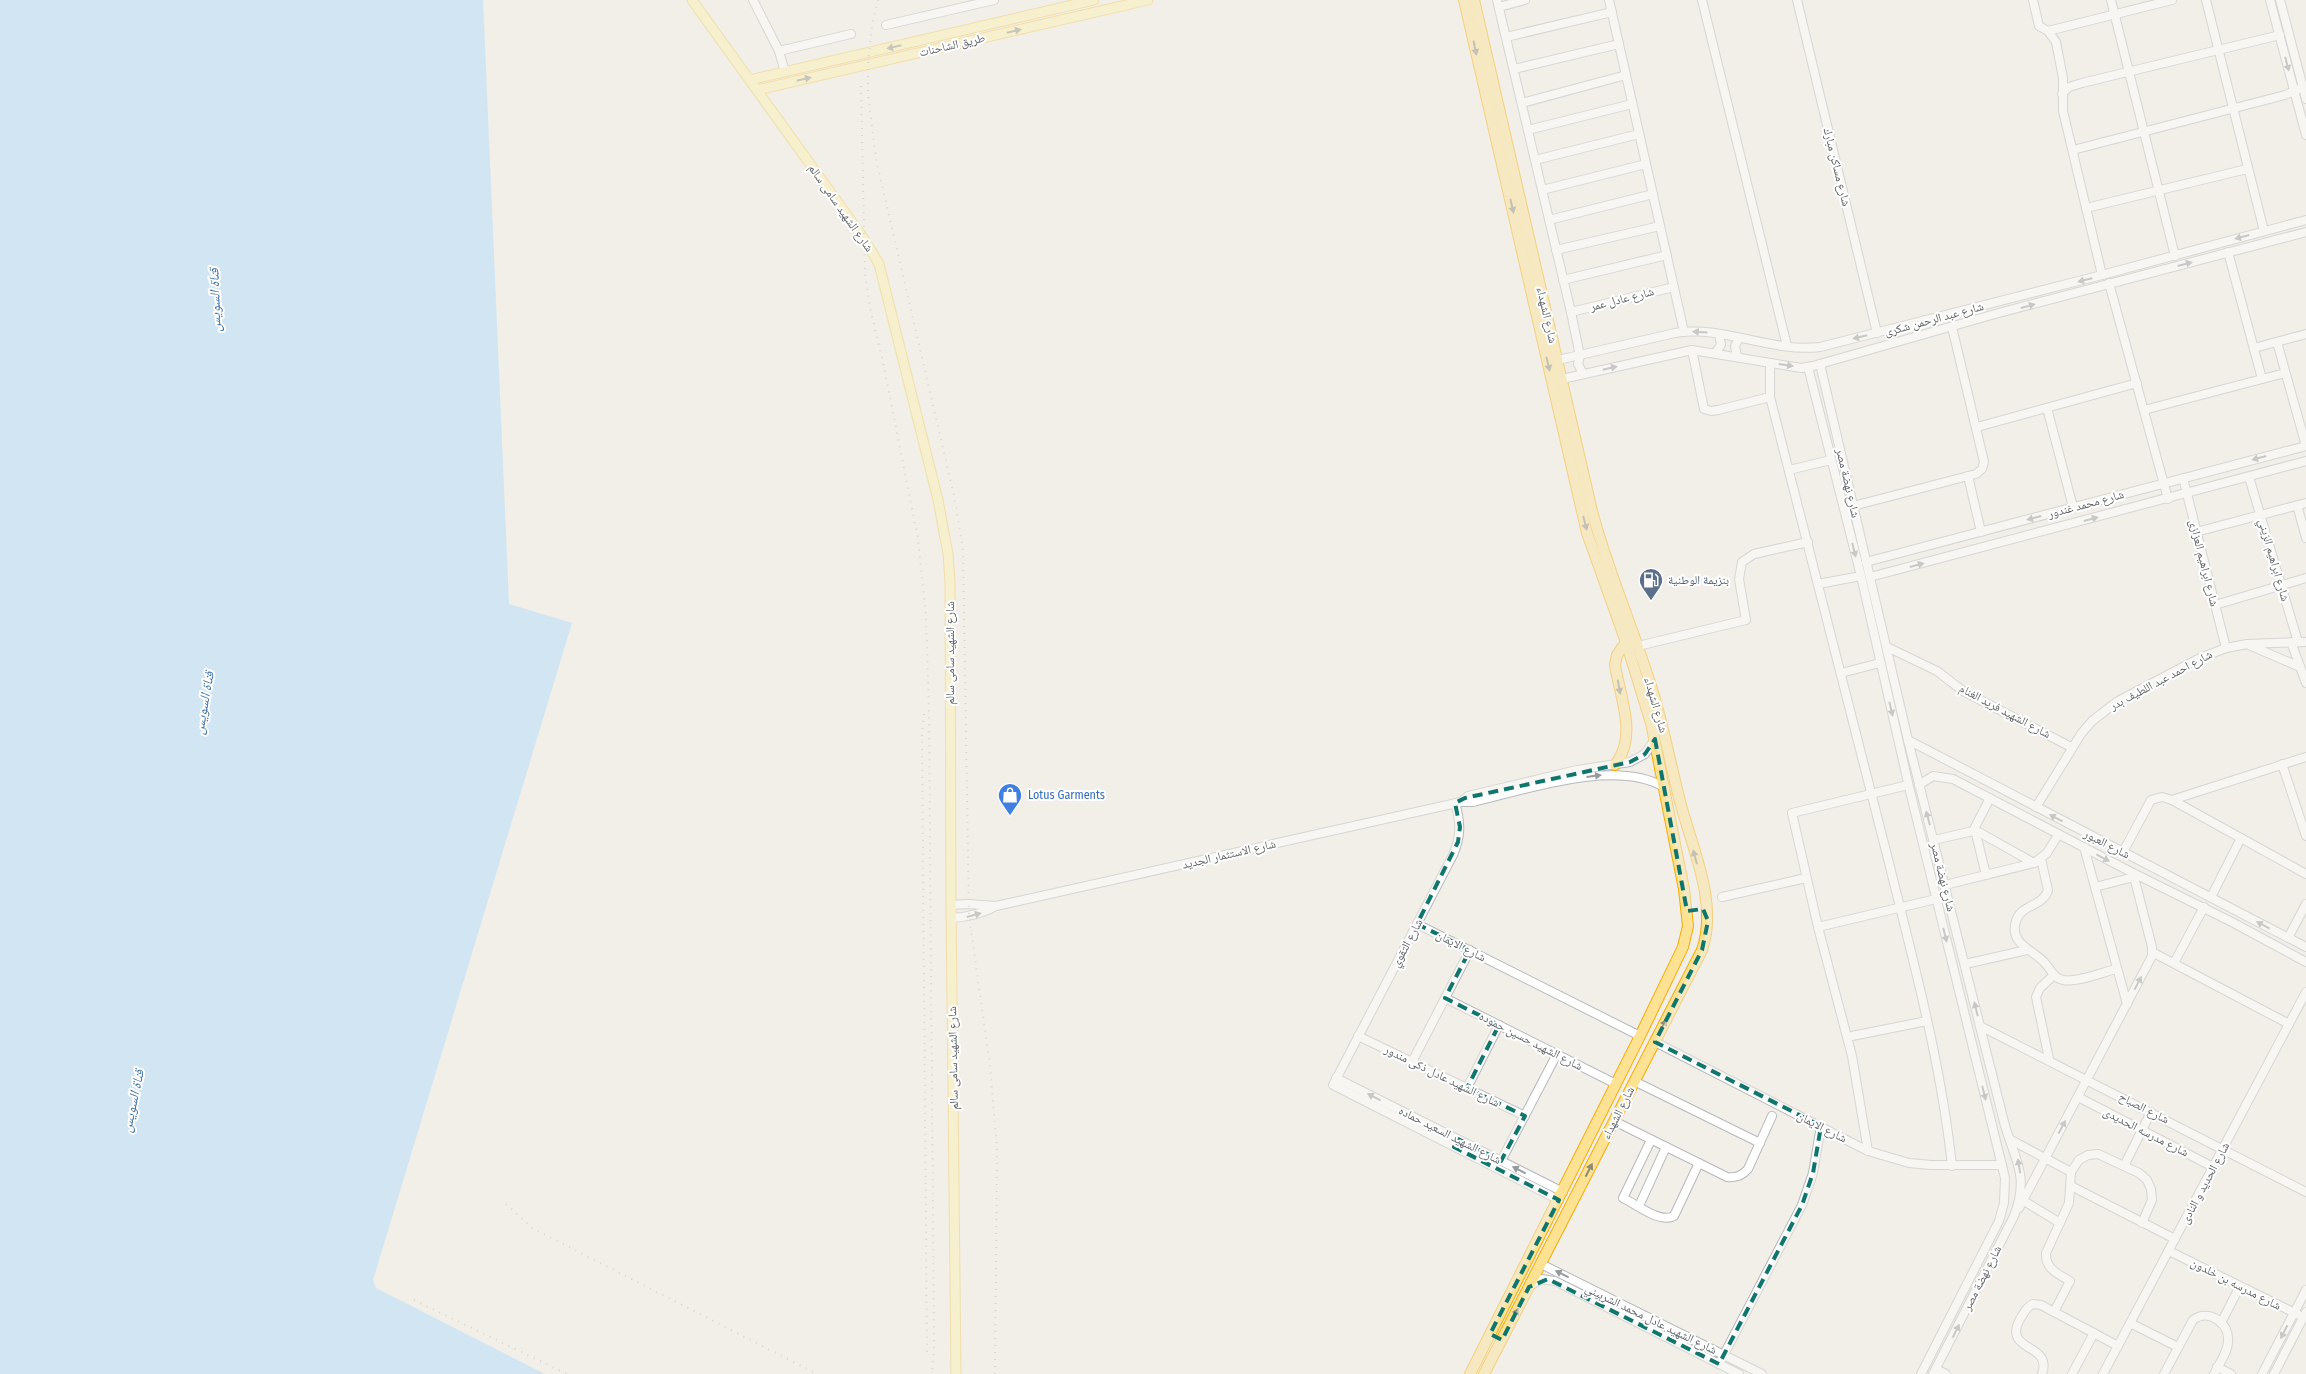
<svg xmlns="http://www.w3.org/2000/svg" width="2306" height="1374" viewBox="0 0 2306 1374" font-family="'Fira Sans Condensed','Noto Naskh Arabic',sans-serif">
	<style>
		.water { fill: #aadaff }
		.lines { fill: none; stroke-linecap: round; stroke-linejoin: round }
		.minor-casing { stroke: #b5b8bc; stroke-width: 10 }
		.major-casing { stroke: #f2c960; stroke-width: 11 }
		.highway-casing { stroke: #f9ab00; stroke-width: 12 }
		.minor { stroke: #fff; stroke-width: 8 }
		.major { stroke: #fff2af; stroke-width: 9 }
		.highway { stroke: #fde293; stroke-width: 10 }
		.rail { stroke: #b6b7b8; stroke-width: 2; stroke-dasharray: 1 6; stroke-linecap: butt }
		.oneway { fill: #979581 }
		.oneway2 { fill: #8e8975 }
		.oneway3 { fill: #979a9d }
		.marked { fill: none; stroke: #0f766e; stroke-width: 4; stroke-dasharray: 10 6; stroke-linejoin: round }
		.labels { text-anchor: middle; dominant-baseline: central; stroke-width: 4; stroke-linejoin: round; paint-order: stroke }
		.street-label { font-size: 12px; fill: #5f6368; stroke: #fff }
		.service-label { font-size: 12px; fill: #4e5e75; stroke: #fff; text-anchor: start }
		.shop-label { font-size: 12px; fill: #366cbe; stroke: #fff; text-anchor: start }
		.water-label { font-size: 14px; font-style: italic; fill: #4174aa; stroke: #fff }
	</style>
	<rect width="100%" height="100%" fill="#f1efe8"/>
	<path class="water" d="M0 0H483L509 604 572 623 373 1280 376 1288 545 1374H0Z"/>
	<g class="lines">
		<g class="minor-casing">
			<g id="minor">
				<path d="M753 0 779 51 785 72"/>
				<path d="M1497 0 1571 312 1580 356 1578 364 1583 374"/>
				<path d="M1609 0 1684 332"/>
				<path d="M1702 0 1787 346"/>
				<path d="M1797 0 1877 333"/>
				<path d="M2033 0 2039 26 2048 31 2172 0"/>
				<path d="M2111 0 2175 256"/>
				<path d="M2206 0 2264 231"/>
				<path d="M2270 0 2306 135"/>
				<path d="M2280 0 2306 99"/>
				<path d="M1499 7 1525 0"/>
				<path d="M886 25 994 0"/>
				<path d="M2048 31 2056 42 2063 78V111L2102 275"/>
				<path d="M1506 37 1612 12"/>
				<path d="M779 51 851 34"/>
				<path d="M1514 69 1619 44"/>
				<path d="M2062 94 2069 87 2082 83 2280 35"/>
				<path d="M1522 103 1626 75"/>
				<path d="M1528 130 1632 104"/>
				<path d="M2073 150 2285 95 2306 86"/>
				<path d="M1535 160 1639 134"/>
				<path d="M1542 190 1646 164"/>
				<path d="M2086 208 2247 169"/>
				<path d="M1549 220 1653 194"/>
				<path d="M1556 250 1660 226"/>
				<path d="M2228 252 2262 379"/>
				<path d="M1563 280 1667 255"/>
				<path d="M2109 283 2168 499"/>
				<path d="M1571 312 1674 287"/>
				<path d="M2277 342 2306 446"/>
				<path d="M2254 348 2306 334"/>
				<path d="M1692 350 1704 409 1711 411 1718 410 1770 397"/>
				<path d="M1716 352 1721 345 1719 334"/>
				<path d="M1737 357 1735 346 1739 338"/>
				<path d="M1558 360 1675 333C1724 325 1771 353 1820 347L2102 275 2306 220"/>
				<path d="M1770 363V397C1810 551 1850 705 1888 859 1913 960 1941 1062 1952 1166"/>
				<path d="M1820 364 1908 740 2004 1122C2014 1159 2030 1175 2014 1216L1933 1374"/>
				<path d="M1808 367 1861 576 1909 787 2005 1178 2004 1203 1999 1221 1921 1374"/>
				<path d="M1562 379 1692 350 1801 368 1813 366 1995 314 2306 232"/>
				<path d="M2047 408 2073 507"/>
				<path d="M2144 410 2285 373"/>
				<path d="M1977 427 2137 383"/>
				<path d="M1789 470 1831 460"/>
				<path d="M1968 476 1981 532"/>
				<path d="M2249 477 2298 642"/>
				<path d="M2183 478 2226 648"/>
				<path d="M2297 505 2306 538"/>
				<path d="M1853 506 1976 474 1982 469 1984 462 1952 327"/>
				<path d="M2196 532 2306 503"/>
				<path d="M1866 562 2306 446"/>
				<path d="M1870 577 2306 461"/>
				<path d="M1818 584 1861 576"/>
				<path d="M2215 605 2306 578"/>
				<path d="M2291 642 2306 683"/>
				<path d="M2249 645 2300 667"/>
				<path d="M1638 646 1746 620 1739 579 1742 562 1754 554 1808 542"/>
				<path d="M1887 647 1937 671 1963 691 2071 747"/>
				<path d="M1841 673 1880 663"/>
				<path d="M1908 740 2306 947"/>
				<path d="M2282 764 2306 836"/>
				<path d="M1919 785 1933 776 1953 779 2133 873 2230 921 2306 962"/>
				<path d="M2172 800 2306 757"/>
				<path d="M1461 802 1468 796 1577 770 1630 762 1645 754 1655 739"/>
				<path d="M1455 803C1461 823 1461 836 1453 855L1333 1085 1559 1200"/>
				<path d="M2036 807 2081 734 2092 721 2118 701 2200 658 2226 648 2247 644 2306 642"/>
				<path d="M1975 830 2034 863"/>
				<path d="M1975 830 1986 875"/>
				<path d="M1934 840 1973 831 1990 798"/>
				<path d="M2084 847 2127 1004"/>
				<path d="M2123 852 2151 800 2162 797 2172 800 2306 874"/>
				<path d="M2041 859 2048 890C2043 907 2021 904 2016 921 2009 944 2032 949 2044 962 2051 969 2053 978 2063 980 2077 983 2103 972 2116 969"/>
				<path d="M1945 885 2034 863 2047 853 2058 835"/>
				<path d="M2095 887 2134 877"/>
				<path d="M1722 897 1806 878"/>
				<path d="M2211 897 2241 838"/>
				<path d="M951 905 968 904 996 906"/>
				<path d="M951 918C967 917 982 914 996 906L1461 802H1473C1525 790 1615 758 1664 787"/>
				<path d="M1417 924 1640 1036"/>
				<path d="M1818 927 1936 899"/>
				<path d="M2288 938 2306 904"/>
				<path d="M2152 952 2289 1024"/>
				<path d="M2174 963 2204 907"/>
				<path d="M1965 964 2027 950"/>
				<path d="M1445 998 1616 1084"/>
				<path d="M1980 1026 2306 1192"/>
				<path d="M1358 1036 1525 1116"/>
				<path d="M1847 1037 1927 1021"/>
				<path d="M1655 1042 1868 1151 1909 1163 1931 1165H2002"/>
				<path d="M2049 1059 2036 997 2040 988 2054 975"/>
				<path d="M1412 1062 1470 950"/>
				<path d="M1336 1078 1563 1192"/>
				<path d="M1634 1081 1760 1143"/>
				<path d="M1467 1088 1499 1025"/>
				<path d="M2078 1097 2213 1167"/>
				<path d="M1614 1121 1727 1177C1736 1178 1742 1176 1748 1169L1772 1116"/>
				<path d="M1651 1140 1623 1198C1636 1204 1660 1224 1674 1216L1699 1163"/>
				<path d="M2011 1140 2071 1172"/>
				<path d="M1868 1151 1852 1056 1818 927 1792 813 1908 785"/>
				<path d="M1501 1161 1557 1054"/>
				<path d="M2124 1166 2151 1112"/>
				<path d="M2071 1186 2175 1239"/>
				<path d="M2024 1201 2060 1223"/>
				<path d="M1639 1206 1666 1147"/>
				<path d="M2019 1208 2152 956V947L2133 873"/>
				<path d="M2169 1251 2303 1317"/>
				<path d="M1541 1264 1762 1374"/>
				<path d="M1530 1286 1541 1279 1555 1281 1739 1374"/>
				<path d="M2054 1312 2070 1281C2058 1274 2045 1269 2046 1253L2069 1203 2071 1172 2079 1160 2088 1155 2098 1154 2139 1173 2147 1180 2151 1189 2152 1200 2142 1223"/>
				<path d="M2130 1323 2178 1347"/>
				<path d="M2221 1323 2240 1286"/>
				<path d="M1719 1364 1802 1205 1813 1173 1821 1126"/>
				<path d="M2217 1367 2231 1374"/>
				<path d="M1936 1369 1946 1374"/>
				<path d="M2042 1374C2053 1342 2002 1353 2020 1319 2024 1313 2026 1307 2033 1304L2041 1305 2118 1346"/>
				<path d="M2072 1374 2094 1333"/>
				<path d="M2103 1374 2306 992"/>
				<path d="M2164 1374 2193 1320C2208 1308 2230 1323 2228 1341 2228 1352 2219 1364 2214 1374"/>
				<path d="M2262 1374 2306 1290"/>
				<path d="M2274 1374 2306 1312"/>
			</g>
		</g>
		<g class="major-casing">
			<g id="major">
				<path d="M692 0 864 239 879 264 938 500 948 554 950 581 951 905 956 1374"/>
				<path d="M750 80 1094 0"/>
				<path d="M757 90 1148 0"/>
			</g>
		</g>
		<g class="highway-casing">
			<g id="highway">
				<path d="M1464 0 1587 533 1626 642 1651 723 1684 889 1688 926 1683 947 1640 1036 1470 1374"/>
				<path d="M1474 0 1592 511C1607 568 1631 623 1649 680 1663 721 1670 764 1681 805 1693 850 1718 904 1702 950L1484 1374"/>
				<path d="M1615 765C1638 736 1620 698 1615 665L1617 655 1626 642"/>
			</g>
		</g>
		<use href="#minor" class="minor"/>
		<use href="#major" class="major"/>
		<use href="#highway" class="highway"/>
		<g class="rail">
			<path d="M878 0 872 25 868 64V94L876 159 955 500 963 550 969 916 990 1065 997 1149 995 1374"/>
			<path d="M861 86 865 274 870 308 883 362 918 539 926 616 929 710 934 1351 932 1374"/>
			<path d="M924 714 922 731 927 1357"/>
			<path d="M506 1204 532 1228 817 1374"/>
			<path d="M414 1300 567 1374"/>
		</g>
	</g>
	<defs><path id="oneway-solid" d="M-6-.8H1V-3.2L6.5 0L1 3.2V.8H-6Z" transform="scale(1.25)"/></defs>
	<g class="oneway">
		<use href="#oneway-solid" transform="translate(1014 31) rotate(-13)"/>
		<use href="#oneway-solid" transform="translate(894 47) rotate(167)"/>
		<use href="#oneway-solid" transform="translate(804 79) rotate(-13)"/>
	</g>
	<g class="oneway2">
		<use href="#oneway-solid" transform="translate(1475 48) rotate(78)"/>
		<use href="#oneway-solid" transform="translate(1512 206) rotate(77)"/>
		<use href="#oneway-solid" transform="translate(1548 364) rotate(77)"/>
		<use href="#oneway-solid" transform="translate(1585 523) rotate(76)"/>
		<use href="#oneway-solid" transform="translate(1619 687) rotate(80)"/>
		<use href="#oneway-solid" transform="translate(1695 857) rotate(-105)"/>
		<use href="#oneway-solid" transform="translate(1663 1026) rotate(-63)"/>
		<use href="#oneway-solid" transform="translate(1589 1170) rotate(-63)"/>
		<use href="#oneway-solid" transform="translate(1515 1315) rotate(-63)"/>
	</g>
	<g class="oneway3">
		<use href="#oneway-solid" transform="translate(2287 64) rotate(75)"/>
		<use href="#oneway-solid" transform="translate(2242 237) rotate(165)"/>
		<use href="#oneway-solid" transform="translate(2185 264) rotate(-15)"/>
		<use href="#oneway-solid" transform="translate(2085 280) rotate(166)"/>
		<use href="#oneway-solid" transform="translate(2028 306) rotate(-15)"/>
		<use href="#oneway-solid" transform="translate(1700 332) rotate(-176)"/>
		<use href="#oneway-solid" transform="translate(1860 337) rotate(167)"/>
		<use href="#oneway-solid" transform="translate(1786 365) rotate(8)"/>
		<use href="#oneway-solid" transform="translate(1610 368) rotate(-13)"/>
		<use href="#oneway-solid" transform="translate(2259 458) rotate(165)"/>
		<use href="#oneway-solid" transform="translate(2034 518) rotate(165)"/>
		<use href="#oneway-solid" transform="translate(2091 519) rotate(-15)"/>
		<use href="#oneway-solid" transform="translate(1854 550) rotate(76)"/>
		<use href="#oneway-solid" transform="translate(1917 565) rotate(-15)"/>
		<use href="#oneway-solid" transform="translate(1891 709) rotate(77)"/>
		<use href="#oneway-solid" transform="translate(1594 776) rotate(-7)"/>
		<use href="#oneway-solid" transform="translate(1928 818) rotate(-105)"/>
		<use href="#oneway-solid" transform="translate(2056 818) rotate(-153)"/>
		<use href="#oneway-solid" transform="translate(2103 858) rotate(28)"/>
		<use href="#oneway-solid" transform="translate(974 915) rotate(-15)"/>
		<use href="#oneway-solid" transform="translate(2263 925) rotate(-152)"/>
		<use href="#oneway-solid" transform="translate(1945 935) rotate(76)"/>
		<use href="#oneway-solid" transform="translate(2138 983) rotate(-62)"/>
		<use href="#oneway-solid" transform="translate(1976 1009) rotate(-104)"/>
		<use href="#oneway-solid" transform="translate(1984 1093) rotate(76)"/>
		<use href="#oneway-solid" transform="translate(1374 1097) rotate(-153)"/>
		<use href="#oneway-solid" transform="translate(2062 1127) rotate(-62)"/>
		<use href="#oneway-solid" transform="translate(2019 1166) rotate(-100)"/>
		<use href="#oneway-solid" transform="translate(1519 1170) rotate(-153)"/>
		<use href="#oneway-solid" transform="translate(1562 1274) rotate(-153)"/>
		<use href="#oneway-solid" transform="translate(1956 1331) rotate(-63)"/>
		<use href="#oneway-solid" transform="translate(2284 1332) rotate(117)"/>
	</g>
	<path d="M0 0H2306V1374H0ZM1655 739 1687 911 1703 909 1708 921 1702 950 1655 1042 1821 1126 1813 1173 1802 1205 1719 1364 1548 1279 1529 1287 1502 1340 1490 1334 1559 1200 1454 1147 1458 1139 1501 1161 1525 1116 1467 1088 1499 1025 1445 998 1470 950 1417 924 1458 842 1460 827 1455 803 1465 798 1630 762 1645 754Z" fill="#f1efe8" fill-opacity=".55" fill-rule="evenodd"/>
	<path class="marked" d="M1655 739 1687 911 1703 909 1708 921 1702 950 1655 1042 1821 1126 1813 1173 1802 1205 1719 1364 1548 1279 1529 1287 1502 1340 1490 1334 1559 1200 1454 1147 1458 1139 1501 1161 1525 1116 1467 1088 1499 1025 1445 998 1470 950 1417 924 1458 842 1460 827 1455 803 1465 798 1630 762 1645 754Z"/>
	<defs>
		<g id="fuel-pin" transform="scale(1.25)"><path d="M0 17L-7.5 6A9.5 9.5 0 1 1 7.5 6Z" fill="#5c6f8a" stroke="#fff"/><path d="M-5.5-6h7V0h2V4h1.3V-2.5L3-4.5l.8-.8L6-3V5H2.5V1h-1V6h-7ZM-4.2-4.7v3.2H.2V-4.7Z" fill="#fff"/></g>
		<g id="shop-pin" transform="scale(1.25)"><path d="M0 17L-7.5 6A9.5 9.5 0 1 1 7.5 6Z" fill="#3f7fe0" stroke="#fff"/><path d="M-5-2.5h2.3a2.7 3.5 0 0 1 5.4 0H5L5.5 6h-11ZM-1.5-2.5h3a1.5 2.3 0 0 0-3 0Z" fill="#fff"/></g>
	</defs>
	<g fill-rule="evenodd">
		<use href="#fuel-pin" x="1651" y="580"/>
		<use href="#shop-pin" x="1010" y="795"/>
	</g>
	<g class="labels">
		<g class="street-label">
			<text transform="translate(952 45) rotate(-13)">طريق الشاحنات</text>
			<text transform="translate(1837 167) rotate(76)">شارع مساكن مبارك</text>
			<text transform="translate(841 208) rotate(55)">شارع الشهيد سامى سالم</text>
			<text transform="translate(1622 299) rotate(-14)">شارع عادل عمر</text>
			<text transform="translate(1547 315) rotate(77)">شارع الشهداء</text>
			<text transform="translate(1934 319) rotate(-15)">شارع عبد الرحمن شكرى</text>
			<text transform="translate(1848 483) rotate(77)">شارع نهضة مصر</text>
			<text transform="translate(2086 504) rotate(-15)">شارع محمد غندور</text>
			<text transform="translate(2274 560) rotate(74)">شارع ابراهيم الزيني</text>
			<text transform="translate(2204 563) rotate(76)">شارع ابراهيم العزازى</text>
			<text transform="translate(950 653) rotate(-90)">شارع الشهيد سامى سالم</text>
			<text transform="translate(2161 680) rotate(-28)">شارع احمد عبد اللطيف بدر</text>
			<text transform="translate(1656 705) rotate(74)">شارع الشهداء</text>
			<text transform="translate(2005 711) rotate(28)">شارع الشهيد فريد الغنام</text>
			<text transform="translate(2107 844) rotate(27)">شارع العبور</text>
			<text transform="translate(1229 854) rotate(-13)">شارع الاستثمار الجديد</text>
			<text transform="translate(1943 877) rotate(76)">شارع نهضة مصر</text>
			<text transform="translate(1407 943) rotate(-62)">شارع التقوي</text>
			<text transform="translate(1461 946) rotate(27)">شارع الايمان</text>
			<text transform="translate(1531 1041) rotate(27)">شارع الشهيد حسين حموده</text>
			<text transform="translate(953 1058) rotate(-91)">شارع الشهيد سامى سالم</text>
			<text transform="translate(1442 1076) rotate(26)">شارع الشهيد عادل ذكى مندور</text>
			<text transform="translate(2144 1108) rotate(27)">شارع الصباح</text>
			<text transform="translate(1618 1113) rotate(-63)">شارع الشهداء</text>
			<text transform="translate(1822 1127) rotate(27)">شارع الايمان</text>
			<text transform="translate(2146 1132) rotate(27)">شارع مدرسه الحديدى</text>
			<text transform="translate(1450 1135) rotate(27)">شارع الشهيد السعيد حماده</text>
			<text transform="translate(2205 1183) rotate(-62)">شارع الحديد و النادى</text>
			<text transform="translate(1982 1278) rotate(-63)">شارع نهضة مصر</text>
			<text transform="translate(2236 1284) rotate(27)">شارع مدرسه بن خلدون</text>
			<text transform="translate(1651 1319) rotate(26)">شارع الشهيد عادل محمد الشربيني</text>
		</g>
		<g class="service-label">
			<text x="1668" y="580">بنزيمة الوطنية</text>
		</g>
		<g class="shop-label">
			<text x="1028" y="795">Lotus Garments</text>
		</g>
		<g class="water-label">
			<text transform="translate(215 300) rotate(-92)">قناة السويس</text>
			<text transform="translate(204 703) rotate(-80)">قناة السويس</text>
			<text transform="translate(133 1101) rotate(-78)">قناة السويس</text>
		</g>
	</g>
</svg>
